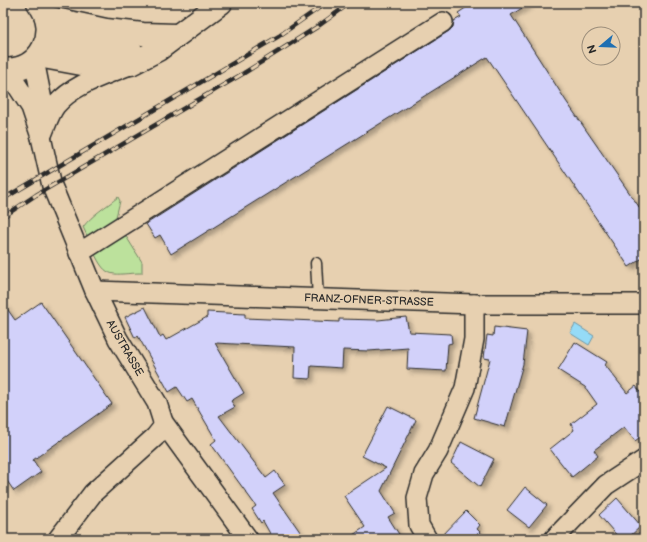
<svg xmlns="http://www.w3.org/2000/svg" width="647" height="542" viewBox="0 0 647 542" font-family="'Balsamiq Sans',sans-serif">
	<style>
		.green { fill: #bce19c; stroke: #748664 }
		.water { fill: #95dbf7; stroke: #6b95a5 }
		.building { fill: #d2d1fa; stroke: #2b2b2b; filter: url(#shadow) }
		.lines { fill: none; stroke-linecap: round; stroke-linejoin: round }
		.service-casing { stroke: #2b2b2b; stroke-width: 13 }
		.minor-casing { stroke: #2b2b2b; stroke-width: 22 }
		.secondary-casing { stroke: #2b2b2b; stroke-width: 25 }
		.service { stroke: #e7d0b0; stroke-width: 10 }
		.minor { stroke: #e7d0b0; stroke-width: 19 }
		.secondary { stroke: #e7d0b0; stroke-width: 22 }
		.rail-casing { stroke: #2b2b2b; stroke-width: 4.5 }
		.rail { stroke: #e7d0b0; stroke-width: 3; stroke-dasharray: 9; stroke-linecap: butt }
		.labels { text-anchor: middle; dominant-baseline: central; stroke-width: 3; stroke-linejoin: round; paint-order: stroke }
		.street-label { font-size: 11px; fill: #2b2b2b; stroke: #e7d0b0 }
	</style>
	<defs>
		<filter id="shadow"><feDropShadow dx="3.5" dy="3.5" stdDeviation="2" flood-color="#0004"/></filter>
	</defs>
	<rect width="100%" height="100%" fill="#e7d0b0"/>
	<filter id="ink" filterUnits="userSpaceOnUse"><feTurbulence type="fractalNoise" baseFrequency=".025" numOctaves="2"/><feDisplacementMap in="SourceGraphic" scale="8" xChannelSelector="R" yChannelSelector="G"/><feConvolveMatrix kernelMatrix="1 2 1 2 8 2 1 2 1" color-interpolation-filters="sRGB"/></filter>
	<g filter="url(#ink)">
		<g class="green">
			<path d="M118 197 120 201 115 221 88 238 83 227C93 214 106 207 118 197Z"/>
			<path d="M124 233 142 262V273C113 273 107 282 93 250Z"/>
		</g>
		<path class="water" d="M575 324 594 336 589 345 570 333Z"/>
		<g class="building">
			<path d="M473 3H530L511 15 566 101 644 214V257L629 267 487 57 171 254 160 235 155 238 146 224 449 31 453 27 454 21 461 17 458 13Z"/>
			<path d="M41 302 112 404 33 460 41 472 14 491 3 475V303L15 320Z"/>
			<path d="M145 307 160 337 163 335 166 340 207 317V312L245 314V318L339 322V319L378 320 406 317 409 332 451 334 452 343 448 344 446 371 407 369 408 348 369 351 343 350 342 368 311 366 310 379 294 378 295 347 215 343 244 393 231 401 235 407 219 416 266 478 275 471 285 485 273 493 305 539H273L263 521 261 523 252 509 256 506 211 444 216 440 192 399 187 402 177 387 169 392 138 336 135 338 125 317Z"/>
			<path d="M494 327 527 331 523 364 505 427 474 418 490 359 484 358 487 335 493 336Z"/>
			<path d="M575 342 607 362 605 365 627 393 636 386 644 397V434L635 441 624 427 594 450 598 456 572 477 550 449 574 430 571 424 597 404 585 387 558 370Z"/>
			<path d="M388 406 416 420 381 491 395 513 388 517 402 539H347L365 527 344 496 386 468 362 456Z"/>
			<path d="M461 442 494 459 480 487 451 463Z"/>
			<path d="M525 487 547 505 529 527 507 510Z"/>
			<path d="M617 498 641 526 627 539H620L599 515Z"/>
			<path d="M466 511 480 525 477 529 487 539H439Z"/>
		</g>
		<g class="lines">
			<g class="service-casing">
				<path id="service" d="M316 263 318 299"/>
			</g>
			<g class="minor-casing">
				<g id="minor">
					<path d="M34 60 42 100V123"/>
					<path d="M7 70 31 107 41 137 52 186 95 291 118 339 157 403 163 422 248 539"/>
					<path d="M41 137C46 126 49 114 56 105 74 84 103 76 127 66"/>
					<path d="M79 253 443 22"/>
					<path d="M95 291 474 304H644"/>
					<path d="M58 539 93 493 155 437 163 427V422"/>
					<path d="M427 539 419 525 417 498 424 474 438 451 465 388 474 339V304"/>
					<path d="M554 539 606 485 644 460"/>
				</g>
			</g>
			<g class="secondary-casing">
				<g id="secondary">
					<path d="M46 17 106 30 143 34 176 35"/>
					<path d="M47 39 108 51 132 52"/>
					<path d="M38 56 87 65 131 64 158 50 221 3"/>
					<path d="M3 69C40 74 61 30 38 3"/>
				</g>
			</g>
			<use href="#service" class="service"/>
			<use href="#minor" class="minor"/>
			<use href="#secondary" class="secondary"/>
			<g class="rail-casing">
				<g id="rail">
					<path d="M3 199 279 36 326 3"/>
					<path d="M3 217 36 195 244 73 317 27 350 3"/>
				</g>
			</g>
			<use href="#rail" class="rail"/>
		</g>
	</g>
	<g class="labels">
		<g class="street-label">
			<text transform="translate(369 300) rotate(2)">FRANZ-OFNER-STRASSE</text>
			<text transform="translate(125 348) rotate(60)">AUSTRASSE</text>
		</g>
	</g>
	<rect width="647" height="542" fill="none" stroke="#e7d0b0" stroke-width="16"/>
	<rect x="8" y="8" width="631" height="526" fill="none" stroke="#2b2b2b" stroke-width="1.5" filter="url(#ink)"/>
	<g transform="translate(601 46) rotate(251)"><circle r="19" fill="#e7d0b0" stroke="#9c8e7b"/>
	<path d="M0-3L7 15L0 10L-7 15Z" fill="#1f6fb2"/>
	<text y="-6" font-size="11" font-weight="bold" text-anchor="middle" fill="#2b2b2b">N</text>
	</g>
</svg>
